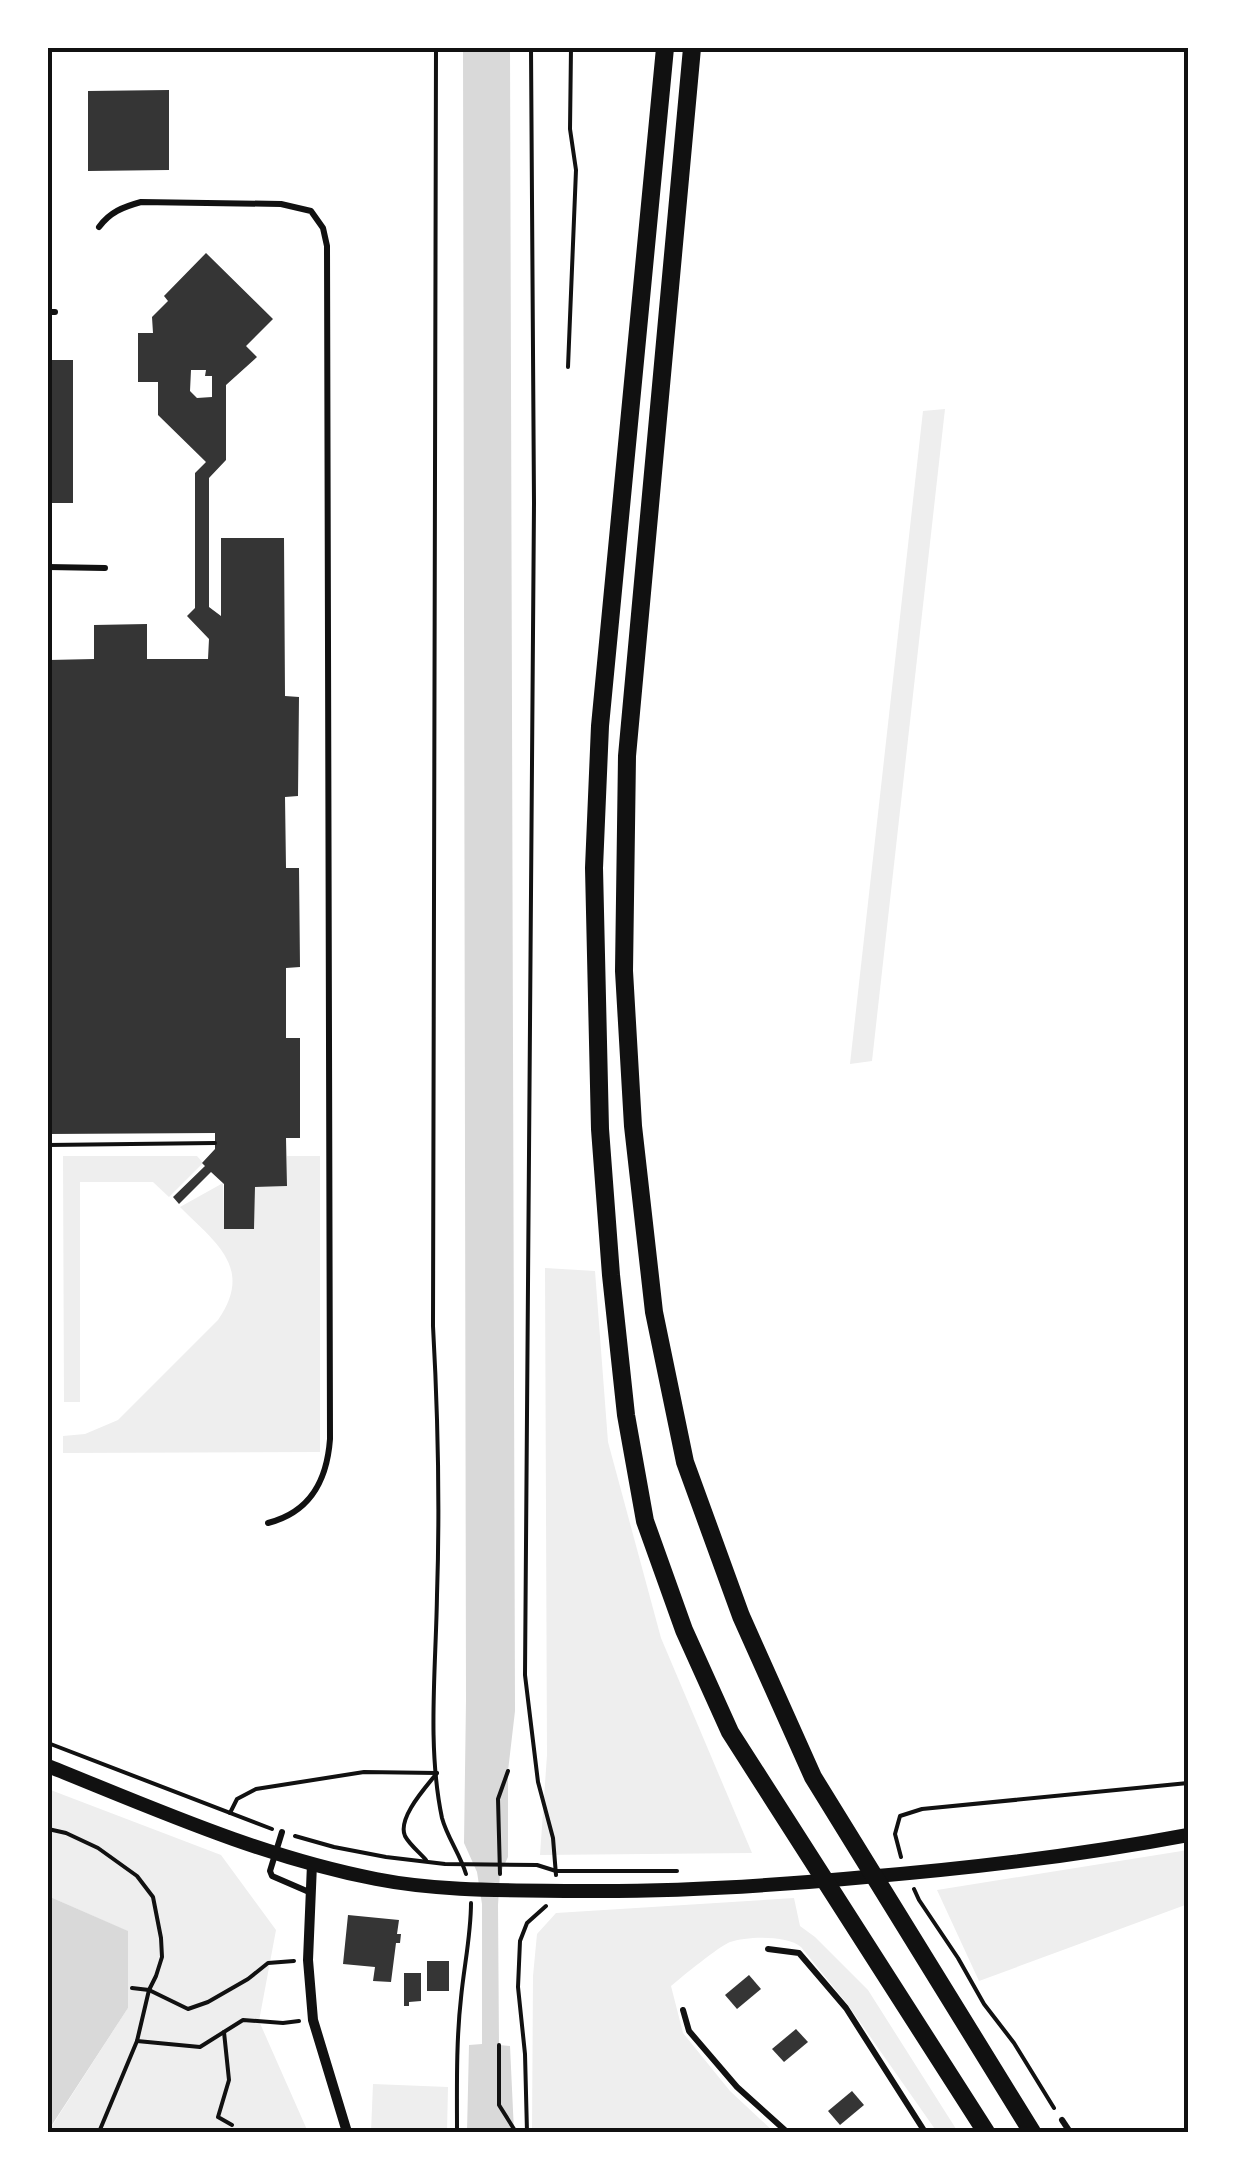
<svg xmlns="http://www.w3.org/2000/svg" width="1236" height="2180" viewBox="0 0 1236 2180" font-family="Montserrat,sans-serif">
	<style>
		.green { fill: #eee }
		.water { fill: #d9d9d9 }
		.building { fill: #353535; fill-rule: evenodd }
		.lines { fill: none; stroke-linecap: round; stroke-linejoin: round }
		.path { stroke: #111; stroke-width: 4 }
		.service { stroke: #111; stroke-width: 6 }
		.minor { stroke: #111; stroke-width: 10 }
		.tertiary { stroke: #111; stroke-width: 14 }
		.primary { stroke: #111; stroke-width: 18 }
		.neatline { fill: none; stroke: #111; stroke-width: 4 }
	</style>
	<rect width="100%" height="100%" fill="#fff"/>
	<g class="green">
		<path d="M945 409 872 1061 850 1064 923 411Z"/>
		<path d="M63 1156H197L203 1163 169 1197 153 1182H80V1402H64Z"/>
		<path d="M287 1156H320V1452L63 1453V1436L85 1434 118 1420 218 1320C254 1268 216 1243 180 1207L223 1183 224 1229H254L255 1187 287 1186Z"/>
		<path d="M545 1268 595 1271 608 1442 661 1638 752 1853 540 1855 547 1755Z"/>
		<path d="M48 1789 221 1855 276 1930 259 2021 308 2132H48L128 2008 127 1931 48 1896Z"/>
		<path d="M1188 1850V1904L979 1981 937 1890Z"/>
		<path d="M794 1898 800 1926 815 1937 868 1990 958 2132H937L848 2005 801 1947C788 1935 747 1936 730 1942 718 1947 683 1976 671 1986L683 2033 730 2091 774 2132H532L533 1976 537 1934 556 1913Z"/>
		<path d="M373 2084 448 2087 447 2132H371Z"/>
	</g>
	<g class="water">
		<path d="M463 48H510L515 1711 508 1771V1857L500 1874 498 1905 499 2045 510 2046 514 2132H467L469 2045 482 2044V1904L477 1872 464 1843 466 1700Z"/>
		<path d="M48 1896 128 1931V2008L48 2131Z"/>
	</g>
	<g class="building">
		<path d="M169 90V170L88 171V91Z"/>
		<path d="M206 253 273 319 246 346 257 357 226 385V460L209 478V607L221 616V538H284L285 696 299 697 298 796 285 797 286 868H299L300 967 286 968V1038H300V1138H286L287 1186 255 1187 254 1229H224V1184L211 1172 179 1204 173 1197 205 1166 202 1163 215 1149V1133L48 1134V1065H50L51 1045H48L49 660 94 659V625L147 624V659H208L209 639 187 616 195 608V473L206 462 158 415V382H138V333H153L152 317 168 301 164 296ZM191 370H206L205 376H212V397L197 398 190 391Z"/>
		<rect x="48" y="360" width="25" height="143"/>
		<path d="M348 1915 399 1920 397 1934H401L400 1943H396L391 1982 373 1981 375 1967 343 1964Z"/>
		<rect x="427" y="1961" width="22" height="30"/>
		<path d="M404 1973H421V2001L409 2002V2006H404Z"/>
		<path d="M749 1975 761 1989 737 2009 725 1995Z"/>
		<path d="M796 2029 808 2042 784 2062 772 2049Z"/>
		<path d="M852 2091 864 2105 840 2125 828 2111Z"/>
	</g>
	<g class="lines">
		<g class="path">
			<path d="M436 48 433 1326C438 1416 440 1505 437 1595 436 1667 427 1747 442 1818 447 1837 460 1854 466 1874"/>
			<path d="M531 48 534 503 525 1675 538 1782 553 1838 556 1875"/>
			<path d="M568 367 576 170 570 129 571 48"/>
			<path d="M48 1145 215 1143"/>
			<path d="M48 1743 272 1829"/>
			<path d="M230 1813 237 1799 256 1789 364 1772 437 1773"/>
			<path d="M48 1829 66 1833 98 1848 137 1876 153 1897 161 1938 162 1957 156 1976 149 1990 137 2041 99 2132"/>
			<path d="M295 1836 334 1847 386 1857 445 1864 537 1865 556 1871H677"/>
			<path d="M901 1857 895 1834 900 1816 922 1809 1188 1783"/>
			<path d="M426 1860C420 1853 409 1844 405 1836 397 1818 426 1787 437 1773"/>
			<path d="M500 1874 498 1799 508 1771"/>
			<path d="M914 1889 919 1900 958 1958 984 2004 1014 2043 1054 2108"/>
			<path d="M132 1988 149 1990 188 2009 208 2002 248 1979 268 1963 294 1961"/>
			<path d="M224 2032 229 2080 218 2117 232 2125"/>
			<path d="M137 2041 200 2047 243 2020 283 2023 299 2021"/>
			<path d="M499 2045V2105L514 2129"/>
			<path d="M457 2132C457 2088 456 2042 461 1998 464 1966 471 1935 471 1903"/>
			<path d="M527 2132 525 2054 518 1987 520 1941 527 1923 546 1906"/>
		</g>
		<g class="service">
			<path d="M99 227C110 212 123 207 141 202L281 204 311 211 323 228 327 246 330 1439C327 1480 311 1512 268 1523"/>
			<path d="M48 312H55"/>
			<path d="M48 567 105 568"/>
			<path d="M282 1832 270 1871 272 1876 309 1892"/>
			<path d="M768 1949 799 1953 846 2008 925 2132"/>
			<path d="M683 2010 689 2031 737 2087 787 2132"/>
			<path d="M1062 2120 1070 2132"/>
		</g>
		<path class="minor" d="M312 1864 308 1960 313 2020 347 2132"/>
		<path class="tertiary" d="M48 1766C155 1809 262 1857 376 1879 442 1892 512 1890 579 1891 677 1892 770 1886 866 1877 974 1868 1082 1855 1188 1835"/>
		<g class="primary">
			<path d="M665 48 600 726 594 868 600 1129 611 1275 626 1415 645 1521 684 1630 730 1732 986 2132"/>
			<path d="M692 48 627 756 624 971 633 1126 654 1312 685 1462 741 1616 813 1777 1032 2132"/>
		</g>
	</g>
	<rect width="1236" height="2180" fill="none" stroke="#ffffff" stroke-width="100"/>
	<rect x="50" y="50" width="1136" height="2080" class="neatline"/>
</svg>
